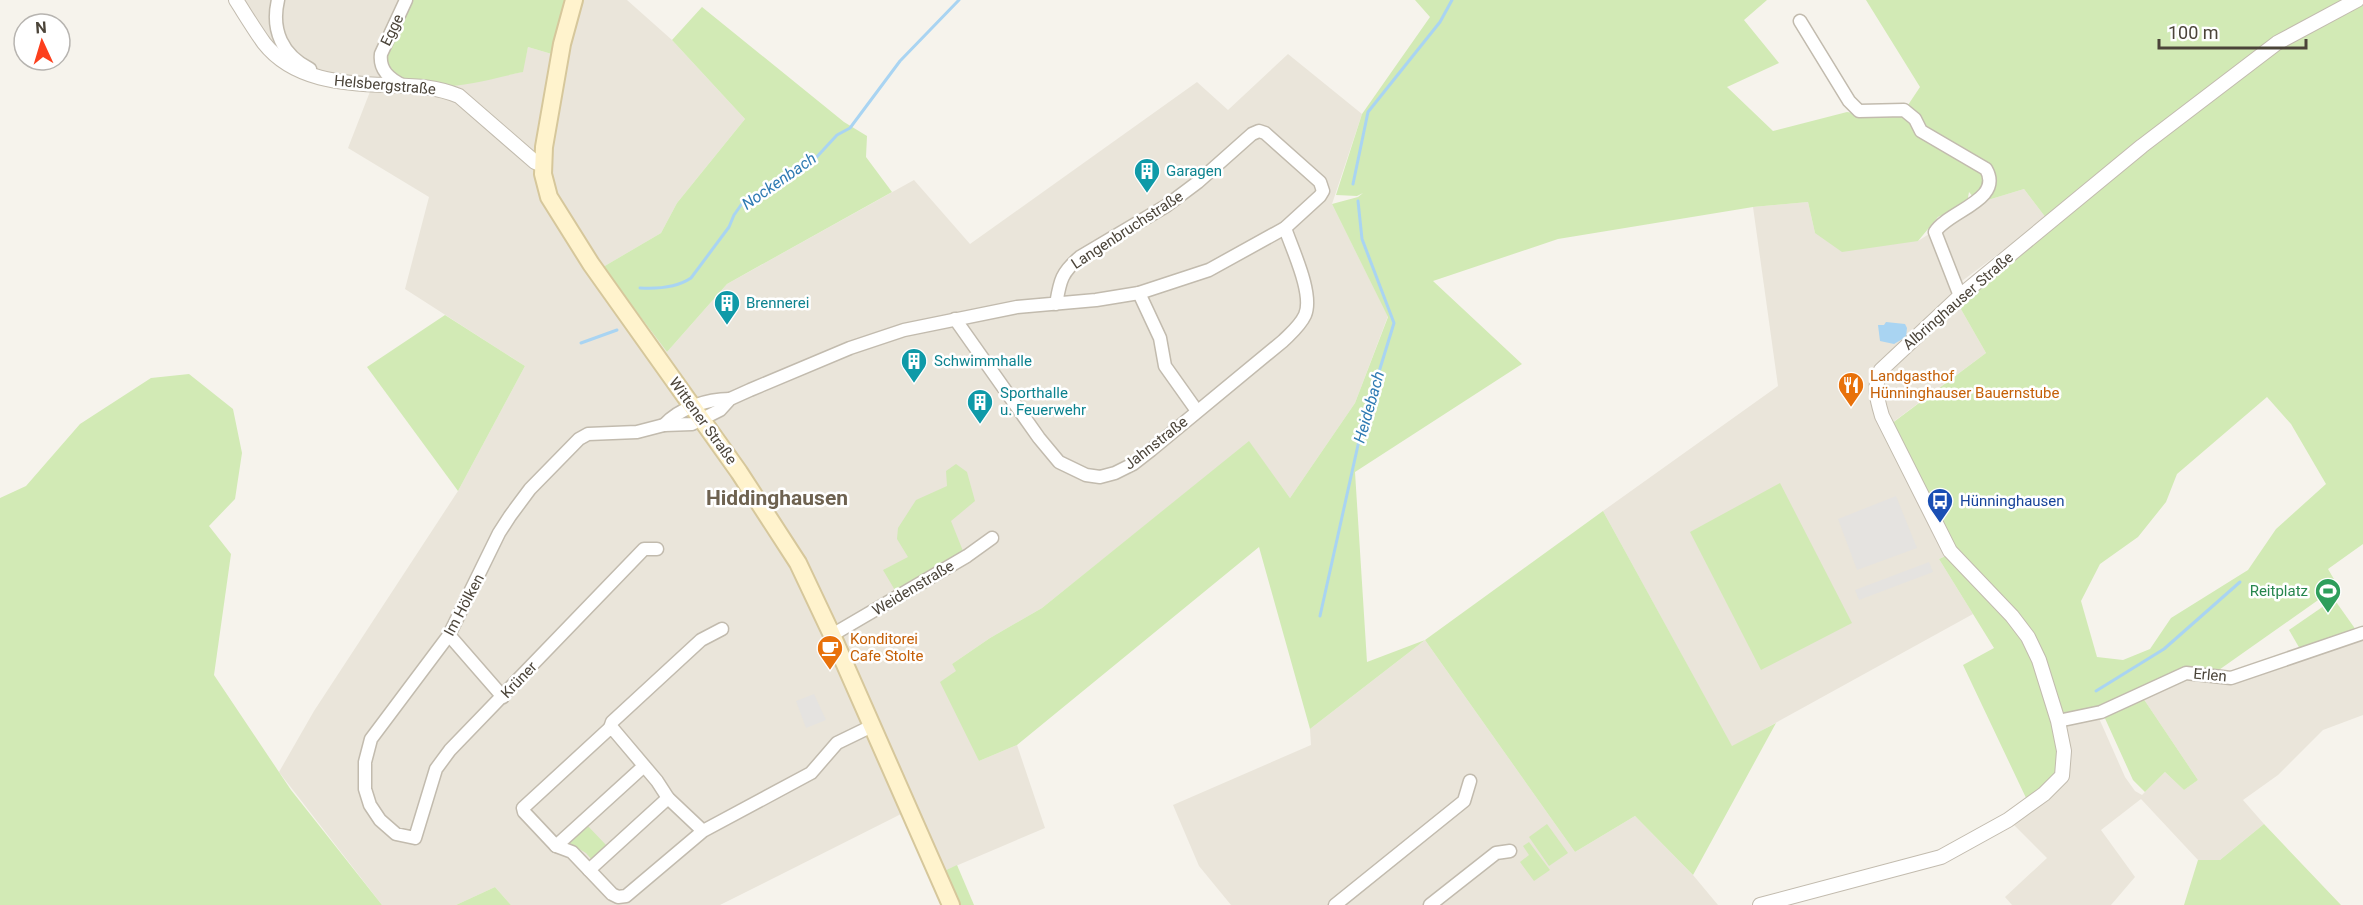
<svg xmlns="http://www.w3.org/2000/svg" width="2363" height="905" viewBox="0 0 2363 905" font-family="Roboto,sans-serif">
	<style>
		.residential { fill: #eae5da }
		.green { fill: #d2eab5; fill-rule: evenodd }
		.parking { fill: #e5e3e0 }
		.water { fill: #a9d4f2 }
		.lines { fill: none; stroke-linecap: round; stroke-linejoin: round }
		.stream { stroke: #a9d4f2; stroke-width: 3 }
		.minor-casing { stroke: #c2bbae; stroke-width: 15 }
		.tertiary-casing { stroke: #c2bbae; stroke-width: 16 }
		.secondary-casing { stroke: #d6c79b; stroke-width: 20 }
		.minor { stroke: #fff; stroke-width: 12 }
		.tertiary { stroke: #fff; stroke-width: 14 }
		.secondary { stroke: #fff3cd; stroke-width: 16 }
		.labels { text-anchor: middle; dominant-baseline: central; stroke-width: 5; stroke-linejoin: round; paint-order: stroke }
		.street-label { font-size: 15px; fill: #4b4439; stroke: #fff }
		.culture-label { font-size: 15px; fill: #0d838f; stroke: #fff; text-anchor: start }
		.food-label { font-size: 15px; fill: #c56008; stroke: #fff; text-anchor: start }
		.transit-label { font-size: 15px; fill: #164399; stroke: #fff; text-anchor: start }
		.leisure-label { font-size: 15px; fill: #27864d; stroke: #fff; text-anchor: end }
		.water-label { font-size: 16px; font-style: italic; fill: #2e7ab2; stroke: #fff }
		.district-label { font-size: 21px; font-weight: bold; fill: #6e6250; stroke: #fff }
	</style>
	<rect width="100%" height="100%" fill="#f6f3ec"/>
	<g class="residential">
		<path d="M240 0H403L392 83 308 71 268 41Z"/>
		<path d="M578 0H627L672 40 745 119 677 203 661 233 603 267 667 352 727 284 914 180 970 244 1197 82 1228 110 1288 54 1362 114 1332 204 1388 316 1355 403 1290 498 1249 442 1042 608 990 638 952 664 956 670 979 761 1017 745 1045 828 944 871 917 806 720 905H511L495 887 456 905H382L279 772 314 711 458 491 525 366 405 289 429 197 348 148 371 89 433 90 522 72 528 47 555 55Z"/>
		<path d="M2024 189 2046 218 1950 290 1986 353 1885 428 1948 555 1939 559 1973 614 1732 747 1603 511 1778 386 1753 207 1808 202 1815 233 1918 241 1978 203Z"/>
		<path d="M2363 638V715L2323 730 2278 775 2243 800 2264 824 2220 860H2198L2141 799 2101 830 2135 877 2111 905H2012L2005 897 2047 858 2013 824 2067 779 2070 748 2062 723 2098 716 2125 777 2135 791 2142 795 2165 772 2184 790 2198 780 2143 698 2188 675 2211 679Z"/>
		<path d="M1425 640 1575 852 1635 816 1693 875 1718 905H1231L1199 866 1173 805 1311 745 1310 729Z"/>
	</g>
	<g class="green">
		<path d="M409 0H569L555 55 528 47 523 72C480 81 431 98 391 76L384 56Z"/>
		<path d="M1415 0H1767L1744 20 1779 63 1727 87 1773 131 1847 112 1866 115 1906 108 1920 87 1866 0H2348L2046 218 2024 189 1978 203 1969 192 1967 203 1938 217 1918 241 1842 252 1815 233 1808 202 1753 207 1558 239 1433 281 1522 364 1355 472 1367 662 1425 640 1603 511 1732 746 1776 723 1693 875 1635 816 1575 852 1425 640 1310 729 1259 547 1017 745 979 761 940 682 956 671 952 664 990 638 1042 608 1249 441 1290 498 1355 403 1388 317 1332 204 1358 197 1363 193 1357 196 1336 195 1362 114 1430 17Z"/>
		<path d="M2363 3V544L2328 569 2338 586 2216 672 2186 670 2092 711 2053 721C2056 736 2064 757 2058 772 2054 784 2036 793 2027 800L1963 665 1994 648 1939 559 1948 555 1945 535 1891 424 1986 353 1958 304 2201 105 2276 52ZM2267 397 2291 424 2326 484 2276 529 2248 570 2171 618 2150 649 2123 660 2097 657 2081 601 2100 564 2138 537 2166 502 2177 474Z"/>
		<path d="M702 7 844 122 867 136 866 157 892 192 727 284 667 352 603 267 661 233 677 203 745 119 672 40Z"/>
		<path d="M445 315 525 366 458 491 367 367Z"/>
		<path d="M189 374 233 409 242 453 235 499 209 526 231 554 214 675 291 790 382 905H0V498L26 486 80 424 151 378Z"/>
		<path d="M956 464 967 472 975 501 951 521 963 551 896 592 883 570 908 557 897 539 898 528 916 500 947 486 946 471Z"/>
		<path d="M1780 483 1852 623 1761 670 1690 532Z"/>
		<path d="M2334 599 2356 630 2300 649 2289 630Z"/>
		<path d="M2143 698 2198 780 2184 790 2165 772 2145 792 2133 780 2103 714Z"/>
		<path d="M586 824 606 845 592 860 586 853 569 843 567 838Z"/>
		<path d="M1547 824 1568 853 1549 866 1529 837Z"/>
		<path d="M2264 824 2341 905H2184L2198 860H2220Z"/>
		<path d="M1529 842 1550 870 1534 881 1520 862 1529 855 1523 846Z"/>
		<path d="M957 865 974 905H959L944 871Z"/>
		<path d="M495 887 511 905H456Z"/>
	</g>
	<g class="parking">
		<path d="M1896 496 1917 548 1857 570 1838 519Z"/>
		<path d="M1929 562 1933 572 1859 600 1855 590Z"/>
		<path d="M814 694 826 720 806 728 796 701Z"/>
	</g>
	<path class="water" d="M1886 322 1905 324 1907 328 1906 337 1894 344 1880 341 1878 325H1884Z"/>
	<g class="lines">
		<g class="stream">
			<path d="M1353 184 1368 112 1440 22 1452 0"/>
			<path d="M640 288C657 289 676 288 691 278L729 227 734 215 741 205 791 171 803 168 813 161 837 135 850 128 900 61 959 0"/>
			<path d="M581 343 617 330"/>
			<path d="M1320 616 1362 427 1394 323 1362 239 1358 201"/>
			<path d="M2096 691 2164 649 2240 582"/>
		</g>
		<g class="minor-casing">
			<g id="minor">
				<path d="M278 0C271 30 282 55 310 69"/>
				<path d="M1800 21 1849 101 1859 111 1904 110 1915 119 1921 131 1986 169C2004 200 1948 211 1935 232L1960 296"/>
				<path d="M404 86C389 79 379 70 381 54L406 0"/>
				<path d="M1139 293 1160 338 1165 366 1197 411"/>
				<path d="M955 319 1039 438 1059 462 1086 475 1100 477 1115 473 1133 464 1151 450 1283 341C1291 333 1300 326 1305 315 1314 294 1292 249 1285 228"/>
				<path d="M664 425C680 408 707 399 730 399"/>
				<path d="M657 549H644L450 750 436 769 415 838 396 834 380 820 370 805 365 789V762L371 739 449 635 499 533 510 516 530 489 579 439 588 434 637 432 664 425 692 424 720 410 730 399 750 390 850 348 904 330 1017 307 1096 300 1139 293 1209 270 1285 228 1320 196 1323 191 1320 182 1265 133 1259 131 1252 134 1198 182 1166 206 1080 257C1061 273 1060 281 1056 304"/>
				<path d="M449 635 503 697"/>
				<path d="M832 635 967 556 992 538"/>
				<path d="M2058 721 2101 712 2186 673 2231 678 2363 633"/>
				<path d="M610 728 612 722 701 640 722 629"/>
				<path d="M703 831 668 798 657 781 613 729 610 728 523 808 524 812 556 846 572 852 612 894 618 897 626 896 703 831 811 773 837 743 872 726"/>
				<path d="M556 846 644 766"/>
				<path d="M589 870 668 798"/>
				<path d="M1335 905 1464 801 1470 781"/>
				<path d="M1430 905 1496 853 1510 851"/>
			</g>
		</g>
		<g class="tertiary-casing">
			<g id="tertiary">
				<path d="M236 0C245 14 254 29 264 43 293 80 343 84 387 85 413 86 435 86 459 96L535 162 543 165"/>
				<path d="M1760 905 1941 857 2008 820 2044 794 2062 776 2064 751 2058 721 2039 660 2028 637 2012 616 1950 551 1882 416C1877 399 1873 386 1881 370L1960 296 2142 146 2277 43 2357 0"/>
			</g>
		</g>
		<g class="secondary-casing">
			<path id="secondary" d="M574 0 562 44 544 147 543 174 549 197 591 264 739 472 798 563 832 635 951 905"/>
		</g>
		<use href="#minor" class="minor"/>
		<use href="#tertiary" class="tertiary"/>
		<use href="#secondary" class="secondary"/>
	</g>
	<defs>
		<g id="building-pin" transform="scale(1.35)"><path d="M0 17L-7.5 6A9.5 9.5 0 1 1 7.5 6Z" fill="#0f9aa8" stroke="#fff"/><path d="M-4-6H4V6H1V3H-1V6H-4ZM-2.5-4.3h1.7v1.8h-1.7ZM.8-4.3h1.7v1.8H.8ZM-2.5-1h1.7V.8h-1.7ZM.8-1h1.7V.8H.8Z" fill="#fff"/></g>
		<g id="restaurant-pin" transform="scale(1.35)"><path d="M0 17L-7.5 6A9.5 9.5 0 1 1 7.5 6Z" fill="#e8710a" stroke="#fff"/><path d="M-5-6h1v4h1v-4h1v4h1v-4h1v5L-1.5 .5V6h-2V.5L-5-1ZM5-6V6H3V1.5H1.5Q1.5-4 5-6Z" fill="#fff"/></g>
		<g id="bus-pin" transform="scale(1.35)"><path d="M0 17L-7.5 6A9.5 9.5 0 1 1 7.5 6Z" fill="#1a4fb4" stroke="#fff"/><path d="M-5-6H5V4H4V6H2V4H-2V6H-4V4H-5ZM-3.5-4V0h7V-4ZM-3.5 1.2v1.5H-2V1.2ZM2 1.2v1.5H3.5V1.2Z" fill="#fff"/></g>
		<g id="stadium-pin" transform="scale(1.35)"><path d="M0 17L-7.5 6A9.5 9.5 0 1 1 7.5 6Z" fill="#2e9e5b" stroke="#fff"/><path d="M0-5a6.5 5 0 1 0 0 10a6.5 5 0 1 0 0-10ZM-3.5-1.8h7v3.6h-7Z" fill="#fff"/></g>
		<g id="cafe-pin" transform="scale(1.35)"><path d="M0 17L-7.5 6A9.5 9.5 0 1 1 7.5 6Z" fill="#e8710a" stroke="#fff"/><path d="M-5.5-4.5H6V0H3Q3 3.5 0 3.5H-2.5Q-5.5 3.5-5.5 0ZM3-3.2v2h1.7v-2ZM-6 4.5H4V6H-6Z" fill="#fff"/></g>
	</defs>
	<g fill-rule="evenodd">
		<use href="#building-pin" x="1147" y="171"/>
		<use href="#building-pin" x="727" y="303"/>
		<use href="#building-pin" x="914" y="361"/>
		<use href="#restaurant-pin" x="1851" y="385"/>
		<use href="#building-pin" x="980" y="402"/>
		<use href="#bus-pin" x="1940" y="501"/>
		<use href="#stadium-pin" x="2328" y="591"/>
		<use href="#cafe-pin" x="830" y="648"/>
	</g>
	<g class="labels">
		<g class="street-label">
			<text transform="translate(392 30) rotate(-64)">Egge</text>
			<text transform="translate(385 85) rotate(5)">Helsbergstraße</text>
			<text transform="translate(1127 230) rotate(-33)">Langenbruchstraße</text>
			<text transform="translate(1958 301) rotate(-41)">Albringhauser Straße</text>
			<text transform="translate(703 421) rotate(54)">Wittener Straße</text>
			<text transform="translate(1156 443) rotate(-38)">Jahnstraße</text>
			<text transform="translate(913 588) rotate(-31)">Weidenstraße</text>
			<text transform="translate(464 605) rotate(-62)">Im Hölken</text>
			<text transform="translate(2210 675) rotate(5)">Erlen</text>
			<text transform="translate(519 680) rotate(-46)">Krüner</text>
		</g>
		<g class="culture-label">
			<text x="1166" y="171">Garagen</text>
			<text x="746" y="303">Brennerei</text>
			<text x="934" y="361">Schwimmhalle</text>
			<text x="1000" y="393">Sporthalle<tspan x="1000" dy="17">u. Feuerwehr</tspan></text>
		</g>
		<g class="food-label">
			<text x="1870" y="376">Landgasthof<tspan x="1870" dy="17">Hünninghauser Bauernstube</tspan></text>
			<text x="850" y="639">Konditorei<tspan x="850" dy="17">Cafe Stolte</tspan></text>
		</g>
		<g class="transit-label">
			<text x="1960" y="501">Hünninghausen</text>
		</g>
		<g class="leisure-label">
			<text x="2308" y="591">Reitplatz</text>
		</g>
		<g class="water-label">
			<text transform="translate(779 181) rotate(-35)">Nockenbach</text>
			<text transform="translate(1369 407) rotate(-74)">Heidebach</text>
		</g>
		<g class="district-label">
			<text x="777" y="498">Hiddinghausen</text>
		</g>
	</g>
	<g transform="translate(42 42) rotate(356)"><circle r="28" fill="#ffffff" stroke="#b7b4b0" stroke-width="1.5"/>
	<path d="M0-4.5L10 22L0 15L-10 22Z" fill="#fc3f1d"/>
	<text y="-9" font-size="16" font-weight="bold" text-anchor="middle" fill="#4b4439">N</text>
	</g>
	<path d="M2159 39v9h147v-9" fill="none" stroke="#4b4439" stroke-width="3"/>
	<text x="2168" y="39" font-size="18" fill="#4b4439" stroke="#ffffff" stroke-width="4.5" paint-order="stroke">100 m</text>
</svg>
